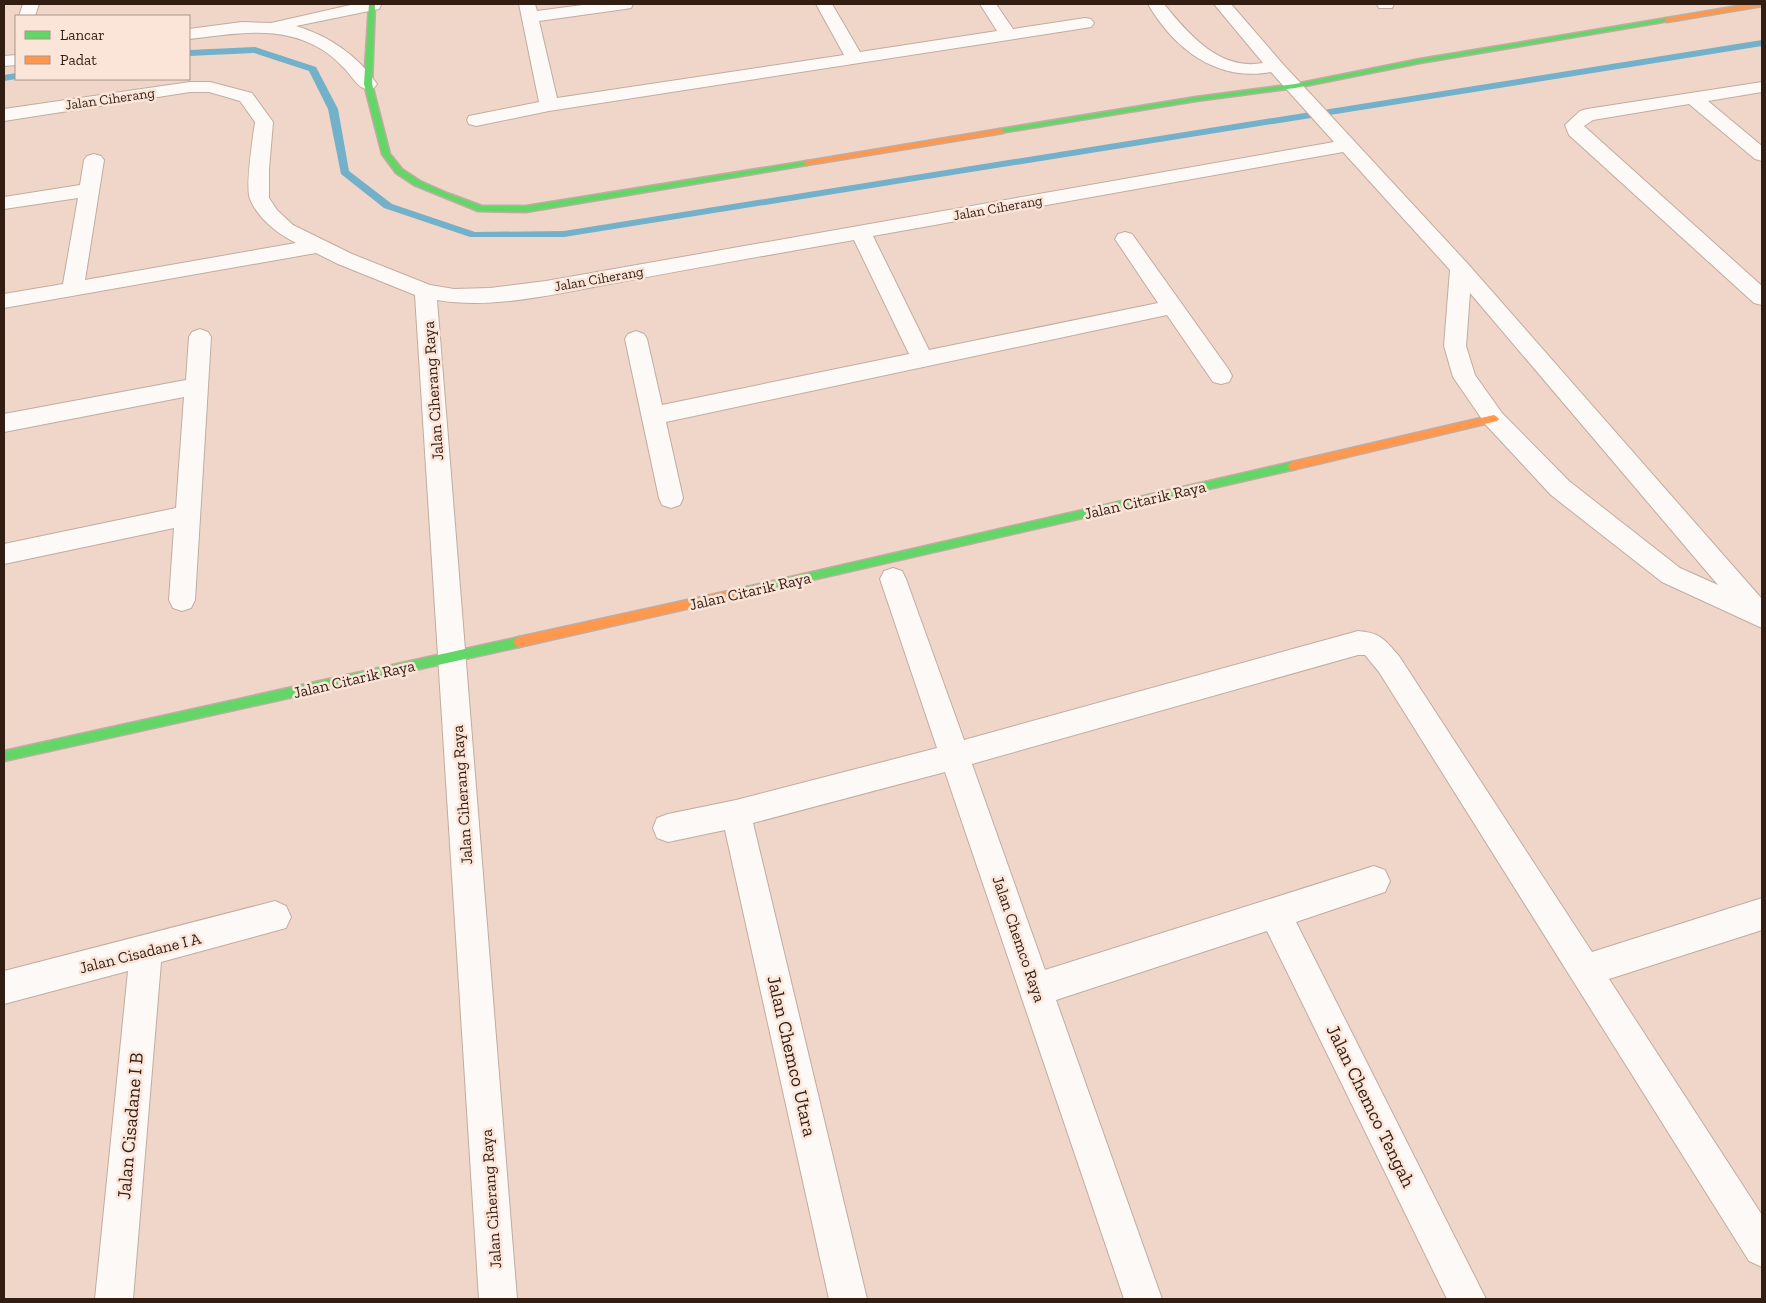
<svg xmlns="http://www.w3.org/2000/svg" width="1766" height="1303" viewBox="0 0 1766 1303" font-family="'Zilla Slab',serif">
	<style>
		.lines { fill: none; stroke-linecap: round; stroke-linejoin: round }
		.stream { fill: #73b0c9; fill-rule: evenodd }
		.street-casing { stroke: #c1aca1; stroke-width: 2 }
		.fast-casing { stroke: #c1aca1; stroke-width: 3 }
		.slow-casing { stroke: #c1aca1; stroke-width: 3 }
		.street { fill: #fdf9f7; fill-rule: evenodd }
		.fast { fill: #63d668; fill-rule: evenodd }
		.slow { fill: #ff974d; fill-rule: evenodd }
		.labels { text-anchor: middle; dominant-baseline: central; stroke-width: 5; stroke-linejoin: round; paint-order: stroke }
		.far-street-label { font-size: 14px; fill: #311d12; stroke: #fbe4d8 }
		.street-label { font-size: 16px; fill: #311d12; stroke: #fbe4d8 }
		.near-street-label { font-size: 19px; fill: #311d12; stroke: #fbe4d8 }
	</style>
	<rect width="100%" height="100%" fill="#efd6c9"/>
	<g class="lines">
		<g class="stream">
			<path d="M1762 40V46L564 237H470L384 208 341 174 328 109 309 71 254 53 189 56V50L255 47 316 67 338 109 349 171 392 204 475 232 564 231Z"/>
			<path d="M16 73V79L4 81V75Z"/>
		</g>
		<g class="street-casing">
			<g id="street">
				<path d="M23 4H39L35 16H19Z"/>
				<path d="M355 4 381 5 379 9 296 26C329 36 357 55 377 84L374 88C370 89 367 90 363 88 355 84 349 72 342 66 336 60 328 53 321 49 280 24 234 34 189 39V29L242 22 271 23Z"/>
				<path d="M519 4H535L537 11 590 4H633L631 8 625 9 539 21 557 98 844 55 816 4H832L860 52 997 31 980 4H996L1013 29 1085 18 1091 19 1094 23 1091 27 1085 28 549 111 476 126 469 124 467 120 469 116 539 102Z"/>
				<path d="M1148 4H1164C1189 35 1220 71 1263 63L1214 4H1231L1281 62 1468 264 1762 599V628L1662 582 1551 495 1486 425 1453 377 1444 346 1450 270 1343 152 873 236 929 350 1158 303 1115 239 1118 234 1125 232 1132 234 1229 370 1232 376 1229 382 1221 384 1213 382 1167 315 666 422 683 498 680 505 671 508 662 505 659 498 625 339 628 334 636 331 644 334 647 339 662 405 909 354 854 240C774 254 694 268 615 283 559 293 493 310 437 300L517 1299H479L415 295 338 264 316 253 4 308V294L63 284 78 198 4 209V197L80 185 84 160 87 156 94 154 101 156 104 160 85 280 296 243C278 234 258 219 250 199 245 187 253 137 255 122L240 101 209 92H190L4 121V109L190 82H210L252 93 273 122 269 169V198L277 210 293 225 352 254 430 285 454 289 490 288 546 281 1334 142 1271 72C1217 82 1174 49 1148 4ZM1470 293 1718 585 1680 568 1569 481 1502 413 1475 375 1466 346Z"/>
				<path d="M1377 4H1394L1392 8H1379Z"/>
				<path d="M16 55V65L4 66V56Z"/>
				<path d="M1762 82V92L1708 101 1762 146V161L1755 159 1689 104 1593 120 1584 126 1762 286V305L1754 303 1569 135 1565 125 1580 111 1587 109Z"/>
				<path d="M200 329 208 332 211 337 195 600 191 608 182 611 173 608 169 600 174 528 4 564V544L176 508 184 397 4 432V414L186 380 189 337 192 332Z"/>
				<path d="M893 568 902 571 906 579 964 740 1358 631C1381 633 1384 639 1399 656L1592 952 1762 898V930L1609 979 1762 1215V1267L1749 1261 1379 672 1365 655H1358L972 764 1045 970 1374 866 1385 870 1390 881 1385 892 1296 922 1486 1299H1447L1267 931 1056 1000 1162 1299H1124L945 772 753 823 867 1299H829L725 830 668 842 657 838 653 828 657 818 668 814 736 800 937 748 880 579 884 571Z"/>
				<path d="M275 901 286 906 291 917 286 928 161 962 133 1299H95L128 971 4 1004V971Z"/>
			</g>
		</g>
		<g class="fast-casing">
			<g id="fast">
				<path d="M369 4H375L372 84 390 154 402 169 420 181 447 193 482 206H526L807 161 811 163 807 165 526 212 478 211 414 185 396 173 382 154 364 84Z"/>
				<path d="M1667 18 1670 20 1669 21 1420 63 1295 88 1196 101 1000 133 996 131 1000 129 1196 97 1295 84 1420 59Z"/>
				<path d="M1292 462 1297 466 1296 469 747 595 743 594 742 591 743 588 747 587Z"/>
				<path d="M519 637 523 639 525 642 523 645 519 647 4 761V751Z"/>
			</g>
		</g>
		<g class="slow-casing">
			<g id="slow">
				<path d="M1750 4H1762V6L1667 22 1664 20 1667 18Z"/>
				<path d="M1000 129 1004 131 1003 133 807 165 803 163 807 161Z"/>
				<path d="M1494 415 1497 417 1499 419 1497 421 1292 470 1287 466 1292 462Z"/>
				<path d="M747 587 751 588 752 591 751 594 747 595 519 647 515 645 513 642 515 639 519 637Z"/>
			</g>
		</g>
		<use href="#street" class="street"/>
		<use href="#fast" class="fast"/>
		<use href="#slow" class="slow"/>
	</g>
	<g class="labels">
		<g class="far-street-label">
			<text transform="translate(110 99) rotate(-8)">Jalan Ciherang</text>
			<text transform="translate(998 208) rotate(-10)">Jalan Ciherang</text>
			<text transform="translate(599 279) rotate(-10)">Jalan Ciherang</text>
		</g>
		<g class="street-label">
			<text transform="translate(433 391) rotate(-94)">Jalan Ciherang Raya</text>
			<text transform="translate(1145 500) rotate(-13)">Jalan Citarik Raya</text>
			<text transform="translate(750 591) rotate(-13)">Jalan Citarik Raya</text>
			<text transform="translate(354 679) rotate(-13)">Jalan Citarik Raya</text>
			<text transform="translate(462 795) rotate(-94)">Jalan Ciherang Raya</text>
			<text transform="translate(1019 939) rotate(71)">Jalan Chemco Raya</text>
			<text transform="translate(140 953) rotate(-14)">Jalan Cisadane I A</text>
			<text transform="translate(491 1199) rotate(-94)">Jalan Ciherang Raya</text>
		</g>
		<g class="near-street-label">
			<text transform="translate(792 1056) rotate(77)">Jalan Chemco Utara</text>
			<text transform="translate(1371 1106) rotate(64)">Jalan Chemco Tengah</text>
			<text transform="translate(130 1126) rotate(-85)">Jalan Cisadane I B</text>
		</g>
	</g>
	<rect width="1766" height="1303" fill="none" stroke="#311d12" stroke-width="10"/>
	<rect x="15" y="15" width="175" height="65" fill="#fbe4d8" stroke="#aa9489"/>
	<rect x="25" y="31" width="25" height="8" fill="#63d668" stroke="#aa9489"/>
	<text x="60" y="40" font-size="15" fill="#311d12">Lancar</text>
	<rect x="25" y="56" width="25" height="8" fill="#ff974d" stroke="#aa9489"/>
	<text x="60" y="65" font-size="15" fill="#311d12">Padat</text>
</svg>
